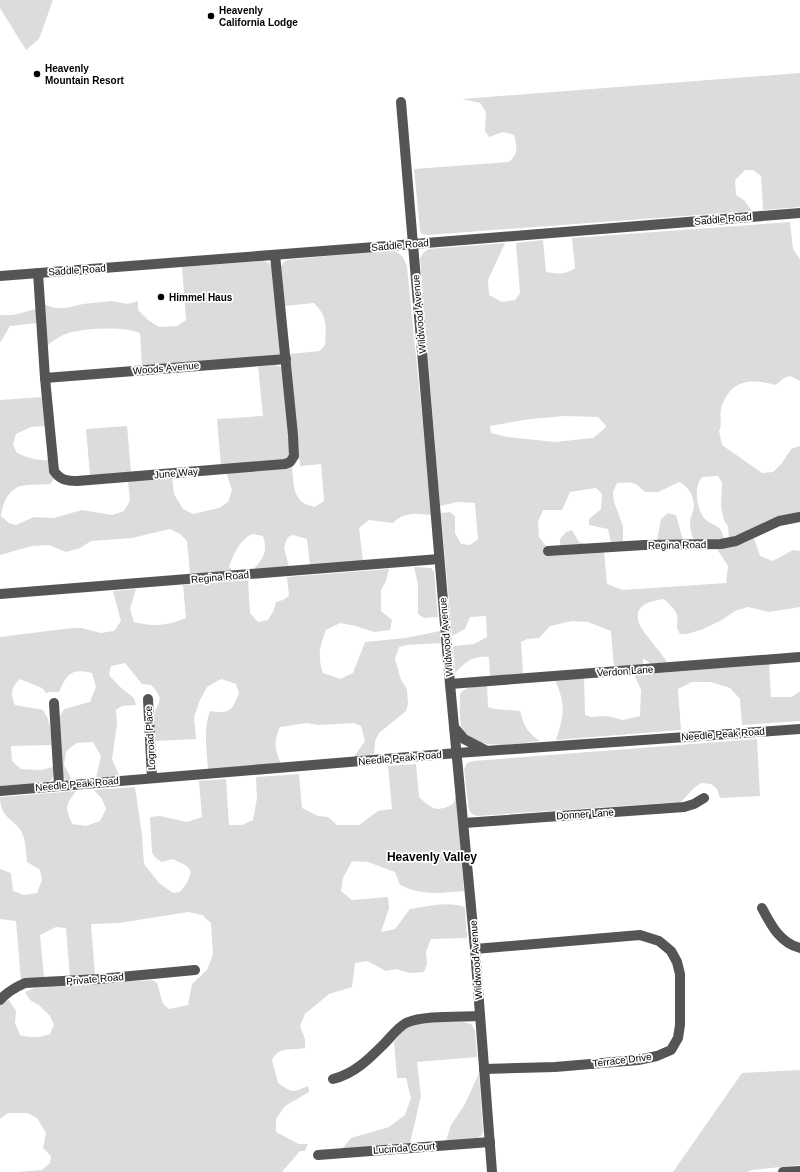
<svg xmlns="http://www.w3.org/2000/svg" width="800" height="1172" viewBox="0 0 800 1172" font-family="Arial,sans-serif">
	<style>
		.green { fill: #dcdcdc; fill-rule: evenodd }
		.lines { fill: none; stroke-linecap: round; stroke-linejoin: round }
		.minor { stroke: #555; stroke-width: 10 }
		.poi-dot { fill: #000; stroke: #fff; stroke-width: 1.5 }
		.labels { text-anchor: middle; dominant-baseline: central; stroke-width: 3.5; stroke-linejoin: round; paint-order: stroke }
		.poi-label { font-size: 10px; font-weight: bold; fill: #000; stroke: #fff; text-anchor: start }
		.street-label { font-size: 10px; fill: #000; stroke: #fff }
		.quarter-label { font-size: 12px; font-weight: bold; fill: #000; stroke: #fff }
	</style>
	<rect width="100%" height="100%" fill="#fff"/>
	<g class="green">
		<path d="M0 0H53L39 39 26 50 0 8Z"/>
		<path d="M800 73V207L763 210 761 176 753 170H745L735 180 736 195 744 200 752 211 427 235 422 234 420 230 414 169 509 162C519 153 517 147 514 135L503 132 489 137 485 131 486 112 480 103 462 99Z"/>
		<path d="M790 222 793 249 800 259V381L790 376 784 378 776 385C750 378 730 379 721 409 719 417 723 424 719 431L722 445 762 473 773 472 782 463 791 449 800 446V513L729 538 728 527 724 520 721 507 722 483 718 476 702 477C701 479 698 482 698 485 695 495 698 513 706 520 716 528 721 523 724 540H694C691 534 690 528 690 521 691 516 694 510 694 505 693 494 688 486 679 482L658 492H645C634 481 632 482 617 483L613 492 614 502 623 526V542L611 543 608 529 589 525V519L601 509 602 494 596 488 570 492 562 510H543L538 522 539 537 546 546 547 556 604 552 607 584 623 590 726 583 728 566 717 549C731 548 741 545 754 538L760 556 773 561 793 550 800 551V607L769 612 748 607 735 611 722 620 701 630 686 634H680C674 624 679 624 677 615 675 609 669 604 664 599 650 601 633 605 639 623 643 633 661 652 667 662L651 664 643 658V664L614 667 611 631 588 622 572 621 550 626 539 638 527 639 521 642 523 673 490 676 489 657C473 655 465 662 455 673L453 646 474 644 487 637 486 616 470 617 465 629 452 636 441 513 450 512 455 516V533L461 544 470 545 478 539 475 503 457 502 440 506 420 259 423 253 428 249 505 243 488 280 489 295 502 302 515 300 520 293 516 243 543 240 546 272C558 274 565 275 575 268L572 238ZM565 416 598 417 606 426 604 429 593 438 555 442 507 437 491 433 490 426 530 419Z"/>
		<path d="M391 250C401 253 404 257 407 267L432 515C417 514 404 511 393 523L369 520 359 528 363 561 310 565 307 539 293 535 288 537 284 547 289 567 253 570C264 557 268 552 263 536L252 534C239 541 234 553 229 567L233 571 190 574 187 541 180 534 170 529 132 538 91 541 80 548 66 552 49 545 32 546 0 555V400L43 397 45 426 31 427 16 434 13 445 17 453C26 457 37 461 48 460L49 471 54 479 50 484C41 485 30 484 21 486 8 489 2 505 1 516L9 523 16 525 34 517 54 518 82 510 112 515 124 511 130 501 128 481 172 477 174 494 183 509 193 514 219 508 228 502 232 490 226 472 292 466C294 486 292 503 315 507L324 501 321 464 300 466 290 354 320 351 325 345C326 327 328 317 314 303L285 306 281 267 283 263 287 260Z"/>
		<path d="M263 261 269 263 273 267 281 353 278 356 142 366 140 333C124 326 85 328 68 333 60 336 53 341 46 346L43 304 55 308H66L83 304 112 301 128 304 138 301V310L148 320 159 327 177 326 186 320 182 267Z"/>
		<path d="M36 309 37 323 10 326 0 343V315H13Z"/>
		<path d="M275 365 281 367 284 373 290 447C289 455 288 458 280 461L221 466 217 419 263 416 258 366Z"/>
		<path d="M127 426 131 472 90 475 86 429Z"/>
		<path d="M668 513 676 515 683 540H657L661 519Z"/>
		<path d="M572 530 579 542 585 544 560 546V539L566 532Z"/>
		<path d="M414 567 431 568 434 572 438 617 424 618 418 614V584Z"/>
		<path d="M389 569 386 581 381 590V611L392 620 390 630 374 632 356 626 340 623 326 630C320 646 317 656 323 673L340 679 353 673 365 642 406 638 440 631 441 643 407 645 399 647 395 659 401 680 407 689 408 704 406 711 379 733 375 741 374 754 353 758 365 741 361 726 354 723 319 725 307 723 280 727C273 742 275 749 281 764L208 770C207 751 203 729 210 711 230 714 232 711 239 693L236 684 221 679 207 687 200 700 194 717 196 739 155 741C154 734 153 726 153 719 155 703 168 702 151 685L142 684 125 663 111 666 109 675 119 686 134 698 136 705 122 706 116 710 117 724 112 759 120 777 96 778 101 756 93 742 77 743 71 747 66 752 64 765 72 780H67L63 778 58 720 64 709 90 702 96 687 92 673C71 668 67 674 59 692H51L46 693 42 688 20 679C11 687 10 694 15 705L43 710 48 719 50 726 52 745 11 746 12 761 21 769 41 770 53 767 54 773 52 779 48 782 0 786V637L72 628H82L101 633 114 631 121 621 113 591 136 589 130 609 134 622C152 627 168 626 186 618L183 585 248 580 250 613 258 622 268 620 273 612 276 602 283 600 289 596 287 577Z"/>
		<path d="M769 663 771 697H792L800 691V721L742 725 740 699 730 688 711 682H692L678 689 681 730 556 740C564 715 566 705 555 680L584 678 585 715 592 717 607 716 623 720 640 716 641 690 634 674Z"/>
		<path d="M487 685 488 707 494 709 520 711C524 726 527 732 540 741 518 743 474 753 462 728 459 720 460 702 460 694 467 685 477 686 487 685Z"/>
		<path d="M757 739 760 796 720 798 717 789 711 784 701 783 694 788 681 802 477 816 472 814 469 810 464 769 467 763 473 761Z"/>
		<path d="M416 764 419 797C432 809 436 813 453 804L456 796 464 891C439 893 423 896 400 885L395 872 368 862 352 861 343 878 341 891 352 900 388 897 389 908 381 932 395 929 410 909C428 906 448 901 465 907L467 938 431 939 426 952 427 964 424 972 409 973 396 969 386 971 367 961 355 963 352 987 329 994 305 1014 300 1026 305 1039V1048C298 1050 284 1048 279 1052 276 1053 274 1057 272 1060L278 1083C293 1093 292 1093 308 1086L309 1092 285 1106 276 1119V1132L299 1144H308L305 1151H300L282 1172H18L42 1170 50 1163 51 1156 43 1148 46 1133 37 1118 27 1113H8L0 1119V1004L9 1000 16 1011 15 1023 20 1035C31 1038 39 1038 50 1034L54 1025 50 1016 40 1006 30 1000 25 992 35 988 152 980 157 983 163 1004 169 1009 188 1005 192 984 207 970 213 954 211 923 202 915 188 912 119 923 91 924 95 975 70 977 66 928 56 927 40 935 44 977 21 980 16 921 0 919V869L11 873 13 891 24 895 37 893 42 880 40 870 27 862C26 852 26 840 21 831 13 818 0 818 0 797L76 791C65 807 65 806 72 824L86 826 100 821 106 809 102 799 94 790 135 787 142 835 144 864 159 883 173 893 180 892 187 883 191 872 187 866 173 859 162 862 156 858 152 853 150 817 160 816 187 822 202 817 199 781 226 779 229 825H242L253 820 257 798 256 777 299 774 302 808 318 816 328 817 337 825H359L378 811 392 809 388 766Z"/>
		<path d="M463 1022 471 1024 475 1030 477 1057 417 1062 421 1096 410 1143 342 1149 351 1138 389 1127 405 1115 411 1098 406 1078H397L394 1042C397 1038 400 1033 404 1030 418 1019 446 1023 463 1022Z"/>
		<path d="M800 1070V1165L753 1170 747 1172H673L742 1073Z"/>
		<path d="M479 1073 483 1131 482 1135 477 1138 446 1141 451 1125 465 1104Z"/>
	</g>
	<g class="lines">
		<g class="minor">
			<path d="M401 102 450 684 475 949 492 1172"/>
			<path d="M38 273 45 378 54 471C60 480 67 481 77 481L285 464 290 462 294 456 293 435 275 255"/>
			<path d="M0 276 401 245 800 213"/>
			<path d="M45 378 286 359"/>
			<path d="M548 551 644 545 721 544 736 541 779 521 800 517"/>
			<path d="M0 594 439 559"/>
			<path d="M450 684 800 657"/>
			<path d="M148 699 152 778"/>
			<path d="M54 703 59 785"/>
			<path d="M454 727 464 739 485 750"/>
			<path d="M0 791 457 753 800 729"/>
			<path d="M464 823 684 807 694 804 704 798"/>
			<path d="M762 908C771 925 780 943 800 948"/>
			<path d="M475 949 640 935 659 941 671 951 677 962 680 974V1025L678 1038 671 1050 657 1056 638 1060 555 1067 484 1069"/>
			<path d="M0 1000C7 992 16 987 25 983L99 979 195 970"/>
			<path d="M333 1079C354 1074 369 1059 384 1044 391 1037 397 1028 406 1023 423 1015 460 1017 480 1016"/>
			<path d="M318 1155 490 1142"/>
			<path d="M783 1172 800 1171"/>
		</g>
	</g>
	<g class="poi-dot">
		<circle cx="211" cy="16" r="4"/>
		<circle cx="37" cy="74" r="4"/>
		<circle cx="161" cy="297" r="4"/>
	</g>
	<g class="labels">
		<g class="poi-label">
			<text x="219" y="10">Heavenly<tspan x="219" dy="12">California Lodge</tspan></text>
			<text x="45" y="68">Heavenly<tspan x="45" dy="12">Mountain Resort</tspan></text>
			<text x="169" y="297">Himmel Haus</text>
		</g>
		<g class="street-label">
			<text transform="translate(723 219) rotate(-5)">Saddle Road</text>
			<text transform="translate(400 245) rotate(-5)">Saddle Road</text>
			<text transform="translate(77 270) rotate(-4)">Saddle Road</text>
			<text transform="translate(419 314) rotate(-95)">Wildwood Avenue</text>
			<text transform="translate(166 368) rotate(-5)">Woods Avenue</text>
			<text transform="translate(176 473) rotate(-5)">June Way</text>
			<text transform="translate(677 545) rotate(-1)">Regina Road</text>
			<text transform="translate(220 577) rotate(-5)">Regina Road</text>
			<text transform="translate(446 637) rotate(-95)">Wildwood Avenue</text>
			<text transform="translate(625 671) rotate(-4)">Verdon Lane</text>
			<text transform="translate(723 734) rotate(-4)">Needle Peak Road</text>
			<text transform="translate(150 738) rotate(-93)">Logroad Place</text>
			<text transform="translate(400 758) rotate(-5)">Needle Peak Road</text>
			<text transform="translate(77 784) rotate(-5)">Needle Peak Road</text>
			<text transform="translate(585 814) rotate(-4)">Donner Lane</text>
			<text transform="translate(476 960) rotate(-94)">Wildwood Avenue</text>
			<text transform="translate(95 979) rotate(-5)">Private Road</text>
			<text transform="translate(622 1060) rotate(-7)">Terrace Drive</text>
			<text transform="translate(404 1148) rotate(-4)">Lucinda Court</text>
		</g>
		<g class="quarter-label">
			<text x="432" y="857">Heavenly Valley</text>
		</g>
	</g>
</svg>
